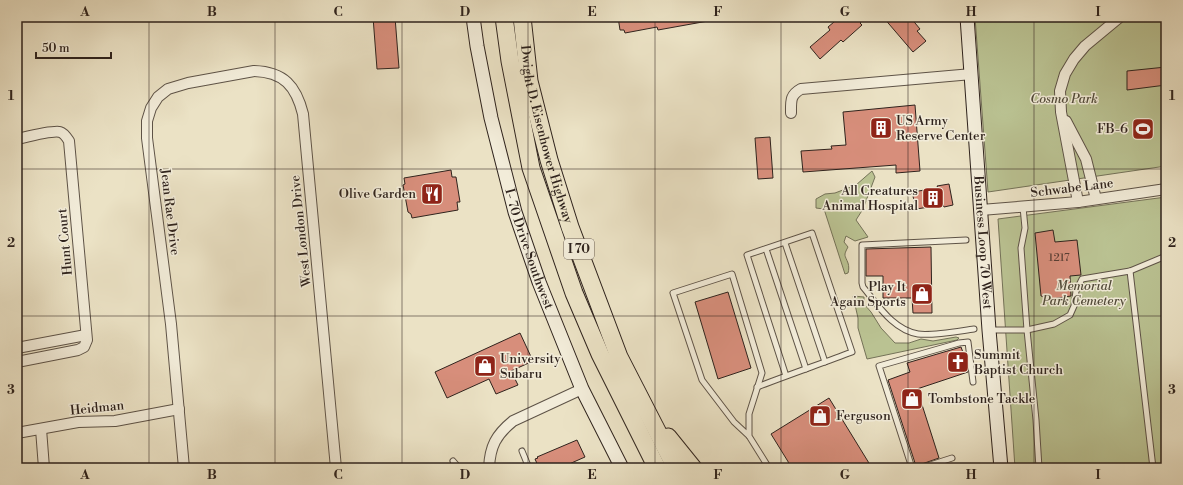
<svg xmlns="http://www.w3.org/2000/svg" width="1183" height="485" viewBox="0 0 1183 485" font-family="'Libre Bodoni',serif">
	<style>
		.green { fill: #bac292; stroke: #747258 }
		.building { fill: #d78e7b; stroke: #2f231d }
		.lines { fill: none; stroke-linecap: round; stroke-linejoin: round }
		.lane-casing { stroke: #5e5347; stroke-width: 7 }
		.street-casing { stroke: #5e5347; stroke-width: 12 }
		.secondary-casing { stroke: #2f231d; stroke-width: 15 }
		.highway-casing { stroke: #2f231d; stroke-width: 19 }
		.lane { stroke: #f2ecd9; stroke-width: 5 }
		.street { stroke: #f2ecd9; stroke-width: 10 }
		.secondary { stroke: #f2ecd9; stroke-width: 13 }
		.highway { stroke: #ebe2c5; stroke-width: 17 }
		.grid { fill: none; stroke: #2f231d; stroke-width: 1; stroke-opacity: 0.55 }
		.labels { text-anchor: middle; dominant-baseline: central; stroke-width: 3; stroke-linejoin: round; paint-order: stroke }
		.number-label { font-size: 11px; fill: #593e34 }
		.shield { fill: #f2ecd9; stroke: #6a5f55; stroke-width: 1 }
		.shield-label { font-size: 12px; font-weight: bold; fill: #2f231d }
		.park-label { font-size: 13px; font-style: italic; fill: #524b3a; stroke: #f2ecd9 }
		.poi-label { font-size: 13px; fill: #2f231d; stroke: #f2ecd9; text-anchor: start }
		.street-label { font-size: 13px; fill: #2f231d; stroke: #f2ecd9 }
		.neatline { fill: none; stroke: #2f231d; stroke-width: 1.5 }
		.grid-label { font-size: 13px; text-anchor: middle; font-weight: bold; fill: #2f231d }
	</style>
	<rect width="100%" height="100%" fill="#ebe2c5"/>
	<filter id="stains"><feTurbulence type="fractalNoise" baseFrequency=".005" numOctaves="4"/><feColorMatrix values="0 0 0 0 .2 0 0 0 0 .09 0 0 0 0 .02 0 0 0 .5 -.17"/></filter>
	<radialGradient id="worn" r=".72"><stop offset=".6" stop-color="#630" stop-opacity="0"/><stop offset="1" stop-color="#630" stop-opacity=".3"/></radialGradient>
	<g class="green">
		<path d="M975 17H1166V166L988 192Z"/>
		<path d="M872 171 875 177 863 209 856 220 868 237 855 241 846 236 844 242 848 247C843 256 845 255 848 263 849 266 849 270 848 273L845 274 824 209 816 208V199L825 194 835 193 856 185Z"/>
		<path d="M1166 197V468H1015L998 219Z"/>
		<path d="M853 296 864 297V304L871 312 881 328 895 343H909L921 339 933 341 956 337 959 338 957 340 867 359 858 328V318Z"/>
	</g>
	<g class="building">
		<path d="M373 17H395L399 68 377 69Z"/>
		<path d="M618 17H708V21L658 30 657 27 625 33 624 30H620Z"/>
		<path d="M840 17H866L860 23 862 25 843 42 841 40 820 59 810 47 830 30 828 27Z"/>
		<path d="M883 17H910L920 29 917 31 926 41 913 52Z"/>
		<path d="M1166 67V85L1127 90V71Z"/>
		<path d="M915 105 920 171 896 173V165L803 172 801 151 832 149 831 146 846 145 843 112Z"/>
		<path d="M770 137 773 178 758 179 755 138Z"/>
		<path d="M451 170 452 177H456L460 202H457L458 210 412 218 411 214 408 212 403 185 405 184 404 178Z"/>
		<path d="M949 184 953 205 944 207 943 205 916 209 912 192 938 188 937 186Z"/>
		<path d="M1053 230 1055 242 1077 240 1081 275 1070 276 1071 296 1052 299 1041 296 1035 233Z"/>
		<path d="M931 247 932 313H913L912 298H883V276H866V249Z"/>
		<path d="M728 292 751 368 718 379 695 302Z"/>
		<path d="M520 333 533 361 511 371 518 385 496 394 489 379 447 398 435 372Z"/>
		<path d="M961 347 967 363 968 372 917 389 939 458 916 466 888 380 910 372 907 363Z"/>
		<path d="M829 398 872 468H792L771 434Z"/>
		<path d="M577 440 585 457 560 468H539L535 459 538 458 537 457Z"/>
	</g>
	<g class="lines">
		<g class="lane-casing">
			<g id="lane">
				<path d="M1023 207 1025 228 1021 248 1027 330 1036 420 1039 468"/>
				<path d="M966 240 862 245V283L863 287C878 305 893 330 918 334 932 336 959 331 974 329"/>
				<path d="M785 243 825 362"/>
				<path d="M766 249 806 369"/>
				<path d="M1130 271 1153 468"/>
				<path d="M990 330H1027L1054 324 1070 315 1074 306 1076 291 1082 279 1130 271 1166 256"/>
				<path d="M757 387C788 375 820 364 852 352L812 233 747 255 786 376"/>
				<path d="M749 436V414L762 373 732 274 673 293 702 380 734 422 749 436 769 468"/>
				<path d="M522 451 529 468"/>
				<path d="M453 461 459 468"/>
				<path d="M570 468 574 466 593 467"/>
				<path d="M912 468 879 366 959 343 968 342 973 382"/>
				<path d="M921 468 952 458"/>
			</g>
		</g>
		<g class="street-casing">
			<g id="street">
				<path d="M791 113C791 101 790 95 801 89L972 74"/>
				<path d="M1066 121 1086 159 1096 199"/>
				<path d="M17 139C26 137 53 130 60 132 64 133 67 138 69 141L87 340 84 347 78 350 17 362"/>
				<path d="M1078 202 1061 112 1060 91 1065 74 1074 59 1085 46 1120 17"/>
				<path d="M981 210 1078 202 1166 189"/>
				<path d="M17 348 86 335"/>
				<path d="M41 429 44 468"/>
				<path d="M17 433 78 422 115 421 179 409"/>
				<path d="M184 468 171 324 147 138V121L151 108 158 97 168 89 188 83 254 71C284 72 296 86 303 114L336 468"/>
				<path d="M489 468C490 446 496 435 513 421L582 389"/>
			</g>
		</g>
		<g class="secondary-casing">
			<g id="secondary">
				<path id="s1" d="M473 17 477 46 491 118 515 212 539 282 582 389 622 468"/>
				<path id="s2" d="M967 17 989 330 1001 468"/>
			</g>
		</g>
		<g class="highway-casing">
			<g id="highway">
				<path d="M504 17 510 61 531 168 574 293 600 354 657 468"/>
				<path id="s3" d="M522 17 529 81 549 160 570 227 619 357 676 468"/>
				<path d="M668 437 693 468"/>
			</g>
		</g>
		<use href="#lane" class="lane"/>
		<use href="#street" class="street"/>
		<use href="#secondary" class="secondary"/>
		<use href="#highway" class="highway"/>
	</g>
	<path class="grid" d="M149 17V468M275 17V468M402 17V468M528 17V468M655 17V468M781 17V468M908 17V468M1034 17V468M17 169H1166M17 316H1166"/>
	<defs>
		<g id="building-square" transform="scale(1.15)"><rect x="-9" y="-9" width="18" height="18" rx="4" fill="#8f2418" stroke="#f2ecd9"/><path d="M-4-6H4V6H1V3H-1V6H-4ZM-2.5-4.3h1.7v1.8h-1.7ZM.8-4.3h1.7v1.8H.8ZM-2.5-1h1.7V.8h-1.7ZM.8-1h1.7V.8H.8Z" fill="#fff"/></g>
		<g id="stadium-square" transform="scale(1.15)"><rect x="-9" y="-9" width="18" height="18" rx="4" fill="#8f2418" stroke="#f2ecd9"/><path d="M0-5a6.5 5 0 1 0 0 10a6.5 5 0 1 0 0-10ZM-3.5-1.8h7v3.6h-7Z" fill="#fff"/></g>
		<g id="restaurant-square" transform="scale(1.15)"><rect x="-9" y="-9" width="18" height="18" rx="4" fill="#8f2418" stroke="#f2ecd9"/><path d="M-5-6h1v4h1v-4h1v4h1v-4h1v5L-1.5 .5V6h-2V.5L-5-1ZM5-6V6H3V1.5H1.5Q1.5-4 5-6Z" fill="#fff"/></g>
		<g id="shop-square" transform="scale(1.15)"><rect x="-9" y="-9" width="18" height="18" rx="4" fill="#8f2418" stroke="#f2ecd9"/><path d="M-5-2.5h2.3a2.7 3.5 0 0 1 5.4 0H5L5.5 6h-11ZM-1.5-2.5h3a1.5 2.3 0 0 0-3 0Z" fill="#fff"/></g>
		<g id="church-square" transform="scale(1.15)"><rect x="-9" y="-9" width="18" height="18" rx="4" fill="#8f2418" stroke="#f2ecd9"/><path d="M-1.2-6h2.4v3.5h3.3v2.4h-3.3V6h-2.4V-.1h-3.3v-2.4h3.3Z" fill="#fff"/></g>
	</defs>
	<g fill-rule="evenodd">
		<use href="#building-square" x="881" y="128"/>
		<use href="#stadium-square" x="1143" y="129"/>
		<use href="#restaurant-square" x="432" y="194"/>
		<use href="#building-square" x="933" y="198"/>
		<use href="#shop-square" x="922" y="294"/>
		<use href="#church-square" x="958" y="362"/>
		<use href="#shop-square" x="485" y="366"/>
		<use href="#shop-square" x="912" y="399"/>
		<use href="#shop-square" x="820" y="416"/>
	</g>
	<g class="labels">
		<g class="number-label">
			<text x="1059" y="258">1217</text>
		</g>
		<rect class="shield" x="564" y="239" width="30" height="20" rx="3"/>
		<g class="shield-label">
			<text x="579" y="249">I 70</text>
		</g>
		<g class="park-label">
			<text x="1064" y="99">Cosmo Park</text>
			<text x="1084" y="286">Memorial<tspan x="1084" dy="15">Park Cemetery</tspan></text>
		</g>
		<g class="poi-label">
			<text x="896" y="121">US Army<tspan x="896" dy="15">Reserve Center</tspan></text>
			<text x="1128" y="129" text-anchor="end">FB-6</text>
			<text x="918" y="191" text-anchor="end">All Creatures<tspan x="918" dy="15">Animal Hospital</tspan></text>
			<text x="416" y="194" text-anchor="end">Olive Garden</text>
			<text x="906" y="287" text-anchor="end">Play It<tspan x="906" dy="15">Again Sports</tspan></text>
			<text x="974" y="355">Summit<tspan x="974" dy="15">Baptist Church</tspan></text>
			<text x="500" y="359">University<tspan x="500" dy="15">Subaru</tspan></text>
			<text x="928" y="399">Tombstone Tackle</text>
			<text x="836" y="416">Ferguson</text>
		</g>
		<g class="street-label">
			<text stroke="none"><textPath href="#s3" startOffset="120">Dwight D. Eisenhower Highway</textPath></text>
			<text transform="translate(1072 188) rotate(-7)">Schwabe Lane</text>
			<text transform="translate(170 212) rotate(83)">Jean Rae Drive</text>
			<text transform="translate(301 231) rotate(-96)">West London Drive</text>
			<text transform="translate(65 242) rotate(-95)">Hunt Court</text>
			<text stroke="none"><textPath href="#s2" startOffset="226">Business Loop 70 West</textPath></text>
			<text stroke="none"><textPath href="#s1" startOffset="239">I- 70 Drive Southwest</textPath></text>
			<text transform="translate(97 408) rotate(-6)">Heidman</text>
		</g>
	</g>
	<rect width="1183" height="485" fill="none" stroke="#ebe2c5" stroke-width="44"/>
	<path d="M36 52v6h75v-6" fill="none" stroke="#2f231d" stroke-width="2"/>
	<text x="42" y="52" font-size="12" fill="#2f231d" stroke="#f2ecd9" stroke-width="3" paint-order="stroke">50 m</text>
	<rect x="22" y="22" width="1139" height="441" class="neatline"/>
	<g class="grid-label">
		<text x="85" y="16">A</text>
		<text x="212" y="16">B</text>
		<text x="338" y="16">C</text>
		<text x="465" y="16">D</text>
		<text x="592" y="16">E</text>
		<text x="718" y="16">F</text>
		<text x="845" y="16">G</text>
		<text x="971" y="16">H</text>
		<text x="1098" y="16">I</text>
		<text x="11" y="100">1</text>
		<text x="1172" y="100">1</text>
		<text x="11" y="247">2</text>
		<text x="1172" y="247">2</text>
		<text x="11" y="394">3</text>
		<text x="1172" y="394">3</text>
		<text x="85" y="479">A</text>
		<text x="212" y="479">B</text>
		<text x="338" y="479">C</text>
		<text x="465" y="479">D</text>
		<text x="592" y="479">E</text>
		<text x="718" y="479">F</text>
		<text x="845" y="479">G</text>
		<text x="971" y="479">H</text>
		<text x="1098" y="479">I</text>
	</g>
	<rect width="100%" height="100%" filter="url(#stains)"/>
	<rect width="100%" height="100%" fill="url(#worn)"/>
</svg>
